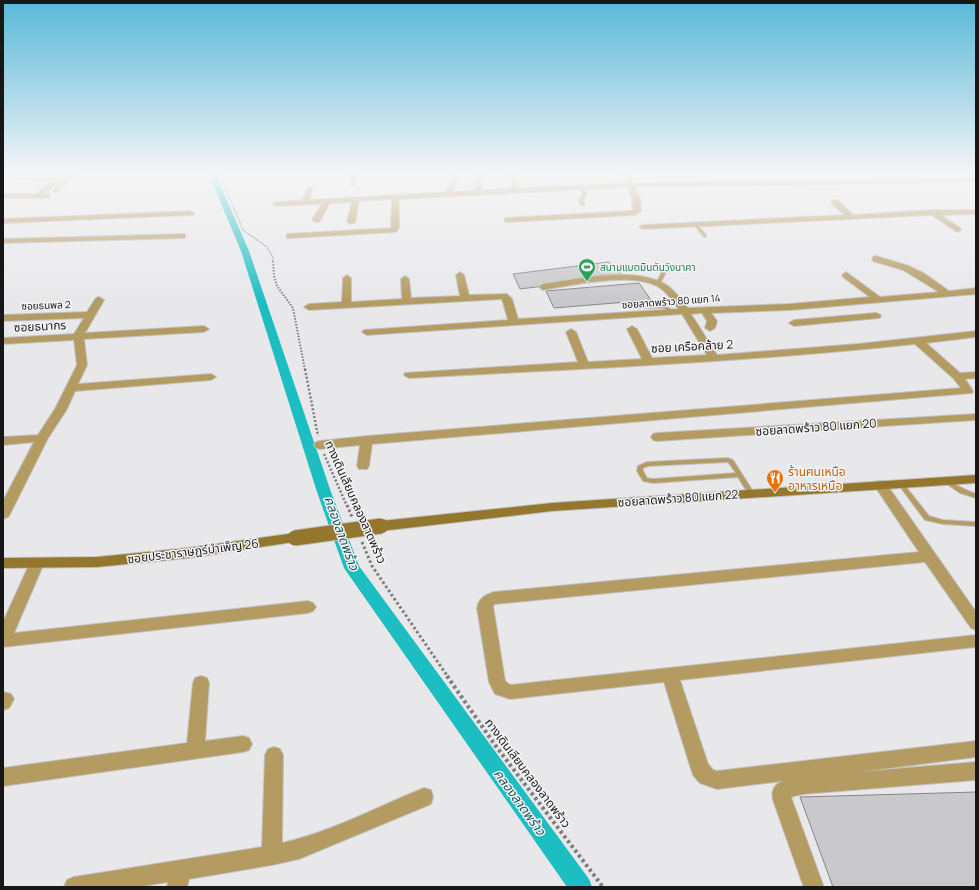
<svg xmlns="http://www.w3.org/2000/svg" width="979" height="890" viewBox="0 0 979 890" font-family="Manrope,'Noto Sans Thai',sans-serif">
	<style>
		.lines { fill: none; stroke-linecap: round; stroke-linejoin: round }
		.canal { fill: #1dbec2; fill-rule: evenodd }
		.building { fill: #c9c8ca; stroke: #878688 }
		.lane-casing { stroke: #c2c2c4; stroke-width: 2 }
		.street-casing { stroke: #c2c2c4; stroke-width: 2 }
		.secondary-casing { stroke: #c2c2c4; stroke-width: 2 }
		.path-far4 { stroke: #7d7d7e; stroke-width: 1.5; stroke-dasharray: 1 1; stroke-linecap: butt }
		.path-far3 { stroke: #7d7d7e; stroke-width: 2; stroke-dasharray: 1.5 1.5; stroke-linecap: butt }
		.path-far2 { stroke: #7d7d7e; stroke-width: 2.5; stroke-dasharray: 2 2; stroke-linecap: butt }
		.path-far1 { stroke: #7d7d7e; stroke-width: 3; stroke-dasharray: 2.5 2.5; stroke-linecap: butt }
		.path { stroke: #7d7d7e; stroke-width: 4; stroke-dasharray: 3 3; stroke-linecap: butt }
		.lane { fill: #b49b62; fill-rule: evenodd }
		.street { fill: #b49b62; fill-rule: evenodd }
		.secondary { fill: #94762d; fill-rule: evenodd }
		.secondary-bridge-casing { stroke: #c2c2c4; stroke-width: 17; stroke-linecap: butt }
		.secondary-bridge { stroke: #94762d; stroke-width: 15 }
		.labels { text-anchor: middle; dominant-baseline: central; stroke-width: 3; stroke-linejoin: round; paint-order: stroke }
		.far-leisure-label { font-size: 10px; fill: #27864d; stroke: #f5f5f8; text-anchor: start }
		.far-street-label { font-size: 10px; fill: #171718; stroke: #f5f5f8 }
		.street-label { font-size: 12px; fill: #171718; stroke: #f5f5f8 }
		.food-label { font-size: 12px; fill: #c56008; stroke: #f5f5f8; text-anchor: start }
		.water-label { font-size: 13px; font-style: italic; fill: #175455; stroke: #f5f5f8 }
	</style>
	<rect width="100%" height="100%" fill="#e8e8ea"/>
	<g class="lines">
		<path class="canal" d="M209 175H216L249 251 331 492 359 566 589 879 592 887H567L344 568 317 492 241 251Z"/>
	</g>
	<g class="building">
		<path d="M609 262 623 276 520 289 513 274Z"/>
		<path d="M639 283 651 300 554 308 546 291Z"/>
		<path d="M976 792V887H833L800 797Z"/>
	</g>
	<g class="lines">
		<g class="lane-casing">
			<g id="lane">
				<path d="M581 185 583 186 587 195 583 200 585 205 583 206 581 205 579 200 583 195 579 186Z"/>
				<path d="M695 224H697L706 235V237H704L695 226Z"/>
				<path d="M662 266 666 267 665 274 660 284H656V283L661 274Z"/>
				<path d="M632 306H664L677 312 675 313H673L663 308H632Z"/>
				<path d="M728 458 733 460 754 493 753 495H749L738 477 653 483 643 481 637 471 638 466 647 462ZM728 462 736 473 653 479 647 478 643 471V468L648 466Z"/>
				<path d="M946 479 964 489 976 494V498L960 493 944 482 943 481Z"/>
				<path d="M900 481 902 482 929 516 943 520 976 522V526L943 524 925 520 898 484 897 483Z"/>
			</g>
		</g>
		<g class="street-casing">
			<g id="street">
				<path d="M3 175 58 176 61 178 45 194H49V198H3V194H36L52 180 3 179Z"/>
				<path d="M68 175H75L57 192H53V190Z"/>
				<path d="M351 175H357L355 185 350 184Z"/>
				<path d="M512 175H518V188L627 183 624 175H630L633 183 976 178V182L635 187 640 198 641 211 635 215 508 222H505V218L631 211 633 210 632 198 628 187 399 199V228L396 232 290 238H287V234L391 228 392 199 359 201 355 222 351 224 347 222 352 202 330 203 319 222H316L312 220 322 204 277 206 273 204 277 202 302 200 307 189 310 187 313 189 309 200 446 192 452 178 455 176 458 178 453 192 476 190V177L478 175 482 177V190L512 188Z"/>
				<path d="M832 200H838L853 215 932 210H976V214L941 215 960 228 961 230 957 232 932 215 643 229 639 227 643 225 845 215 832 204Z"/>
				<path d="M190 211 194 213 193 215 3 223V219Z"/>
				<path d="M182 234H185V238L3 243V239Z"/>
				<path d="M876 256 909 266 925 274 949 291 976 288V294L790 310 711 313 717 321 715 328 710 331 705 328 707 321 702 313 691 314 717 355 858 344 976 331V337L926 343 960 373 976 372V378L965 379 973 391 972 393 372 444 369 466 367 469H359L357 466 360 445 320 449 316 448 314 445 316 442 320 441 367 436 961 388 953 378 915 344C747 362 578 369 409 378L404 375 405 373 578 362 566 332 571 329 576 332 588 362 642 359 627 329 632 326 637 329 652 358 707 355 682 314 367 335 362 332 364 330 508 320 502 299 309 310 304 307 309 304 342 302 343 278 347 275 351 278V302L402 299 401 279 405 276 409 279 411 298 460 296 456 275 460 272 464 275 469 295 507 294 512 299 518 319 679 309C673 302 668 293 660 288 635 271 572 285 543 290L539 287 543 284C579 279 632 266 665 284 674 289 681 300 688 308L790 304 870 297 843 277 842 275 846 272 880 297 939 292 903 270 873 261 872 259 873 257Z"/>
				<path d="M99 297 104 300 85 333 204 326 209 329 204 332 84 339 87 365 78 384 211 374 216 377 211 380 75 391 67 409 48 438 10 514 8 517 3 519V501L34 442 3 445V437L38 435 55 409 77 365 74 340 3 344V338L74 334 84 318 3 321V315L87 312 96 298Z"/>
				<path d="M876 313 879 314 881 316 879 318 794 326 789 323 794 320Z"/>
				<path d="M976 414V420L657 441 653 440 651 437 653 434 657 433Z"/>
				<path d="M880 481 885 482 976 612V630L971 628 925 562 495 604 493 606 505 681 510 685 976 635V647L680 680 708 764 713 770 717 771 976 741V757L859 772 976 762V780L803 794 791 797 823 885V887H803V885L773 800C771 790 774 785 783 781L717 789 700 783 693 775 691 769 664 682 510 699 495 694 489 682 477 608C479 598 485 595 494 592L919 552 874 485 875 482Z"/>
				<path d="M37 558 42 559 44 563 14 633 308 601 313 603 316 607 313 611 308 613 3 647V622L30 563 32 559Z"/>
				<path d="M201 676 207 678 209 683 205 741 243 736 249 738 252 744 249 750 243 752 3 786V768L187 743 193 683 195 678Z"/>
				<path d="M3 692 11 694 14 699 9 708 3 710Z"/>
				<path d="M274 747 280 749 283 755 282 843C331 832 377 807 424 788L431 790 433 797 431 804 299 859 272 865 189 879 187 887H167L168 882 137 887H64L67 880 74 877 262 847 265 755 268 749Z"/>
			</g>
		</g>
		<g class="secondary-casing">
			<g id="secondary">
				<path d="M976 475V483L552 511 381 531 376 529 374 526 376 523 381 521 552 503Z"/>
				<path d="M295 533 300 535 302 538 300 541 188 558 97 567 3 568V558L97 557 188 548Z"/>
			</g>
		</g>
		<path class="path-far4" d="M220 175 243 230 267 247 273 258V262"/>
		<path class="path-far3" d="M273 261 274 276 277 286 293 308 305 370"/>
		<g class="path-far2">
			<path d="M305 369 318 436"/>
			<path d="M324 454 347 506"/>
		</g>
		<g class="path-far1">
			<path d="M347 505 352 517"/>
			<path d="M362 542 372 566 448 677"/>
		</g>
		<path class="path" d="M447 676 495 745 603 887"/>
		<use href="#lane" class="lane"/>
		<use href="#street" class="street"/>
		<use href="#secondary" class="secondary"/>
		<g class="secondary-bridge-casing">
			<path id="secondary-bridge" d="M295 538 381 526"/>
		</g>
		<use href="#secondary-bridge" class="secondary-bridge"/>
	</g>
	<linearGradient id="sky" x2="0" y2="1"><stop stop-color="#57b8d9"/><stop offset="0.58" stop-color="#f5f5f6"/><stop offset="1" stop-color="#f5f5f6" stop-opacity="0"/></linearGradient>
	<rect width="979" height="300" fill="url(#sky)"/>
	<defs>
		<g id="stadium-pin" transform="scale(0.9)"><path d="M0 17L-7.5 6A9.5 9.5 0 1 1 7.5 6Z" fill="#2e9e5b" stroke="#f5f5f8"/><path d="M0-5a6.5 5 0 1 0 0 10a6.5 5 0 1 0 0-10ZM-3.5-1.8h7v3.6h-7Z" fill="#fff"/></g>
		<g id="restaurant-pin" transform="scale(0.9)"><path d="M0 17L-7.5 6A9.5 9.5 0 1 1 7.5 6Z" fill="#e8710a" stroke="#f5f5f8"/><path d="M-5-6h1v4h1v-4h1v4h1v-4h1v5L-1.5 .5V6h-2V.5L-5-1ZM5-6V6H3V1.5H1.5Q1.5-4 5-6Z" fill="#fff"/></g>
	</defs>
	<g fill-rule="evenodd">
		<use href="#stadium-pin" x="587" y="267"/>
		<use href="#restaurant-pin" x="775" y="478"/>
	</g>
	<g class="labels">
		<g class="far-leisure-label">
			<text x="600" y="267">สนามแบตมินตันวังนาคา</text>
		</g>
		<g class="far-street-label">
			<text transform="translate(671 301) rotate(-4)">ซอยลาดพร้าว 80 แยก 14</text>
			<text transform="translate(46 305) rotate(-2)">ซอยธนพล 2</text>
		</g>
		<g class="street-label">
			<text transform="translate(40 326) rotate(-3)">ซอยธนากร</text>
			<text transform="translate(692 346) rotate(-3)">ซอย เครือคล้าย 2</text>
			<text transform="translate(816 427) rotate(-4)">ซอยลาดพร้าว 80 แยก 20</text>
			<text transform="translate(678 498) rotate(-4)">ซอยลาดพร้าว 80 แยก 22</text>
			<text transform="translate(356 502) rotate(66)">ทางเดินเลียบคลองลาดพร้าว</text>
			<text transform="translate(193 551) rotate(-7)">ซอยประชาราษฎร์บำเพ็ญ 26</text>
			<text transform="translate(528 773) rotate(53)">ทางเดินเลียบคลองลาดพร้าว</text>
		</g>
		<g class="food-label">
			<text x="788" y="471">ร้านฅนเหนือ<tspan x="788" dy="14">อาหารเหนือ</tspan></text>
		</g>
		<g class="water-label">
			<text transform="translate(342 533) rotate(70)">คลองลาดพร้าว</text>
			<text transform="translate(520 802) rotate(54)">คลองลาดพร้าว</text>
		</g>
	</g>
	<rect width="979" height="890" fill="none" stroke="#171718" stroke-width="8"/>
</svg>
